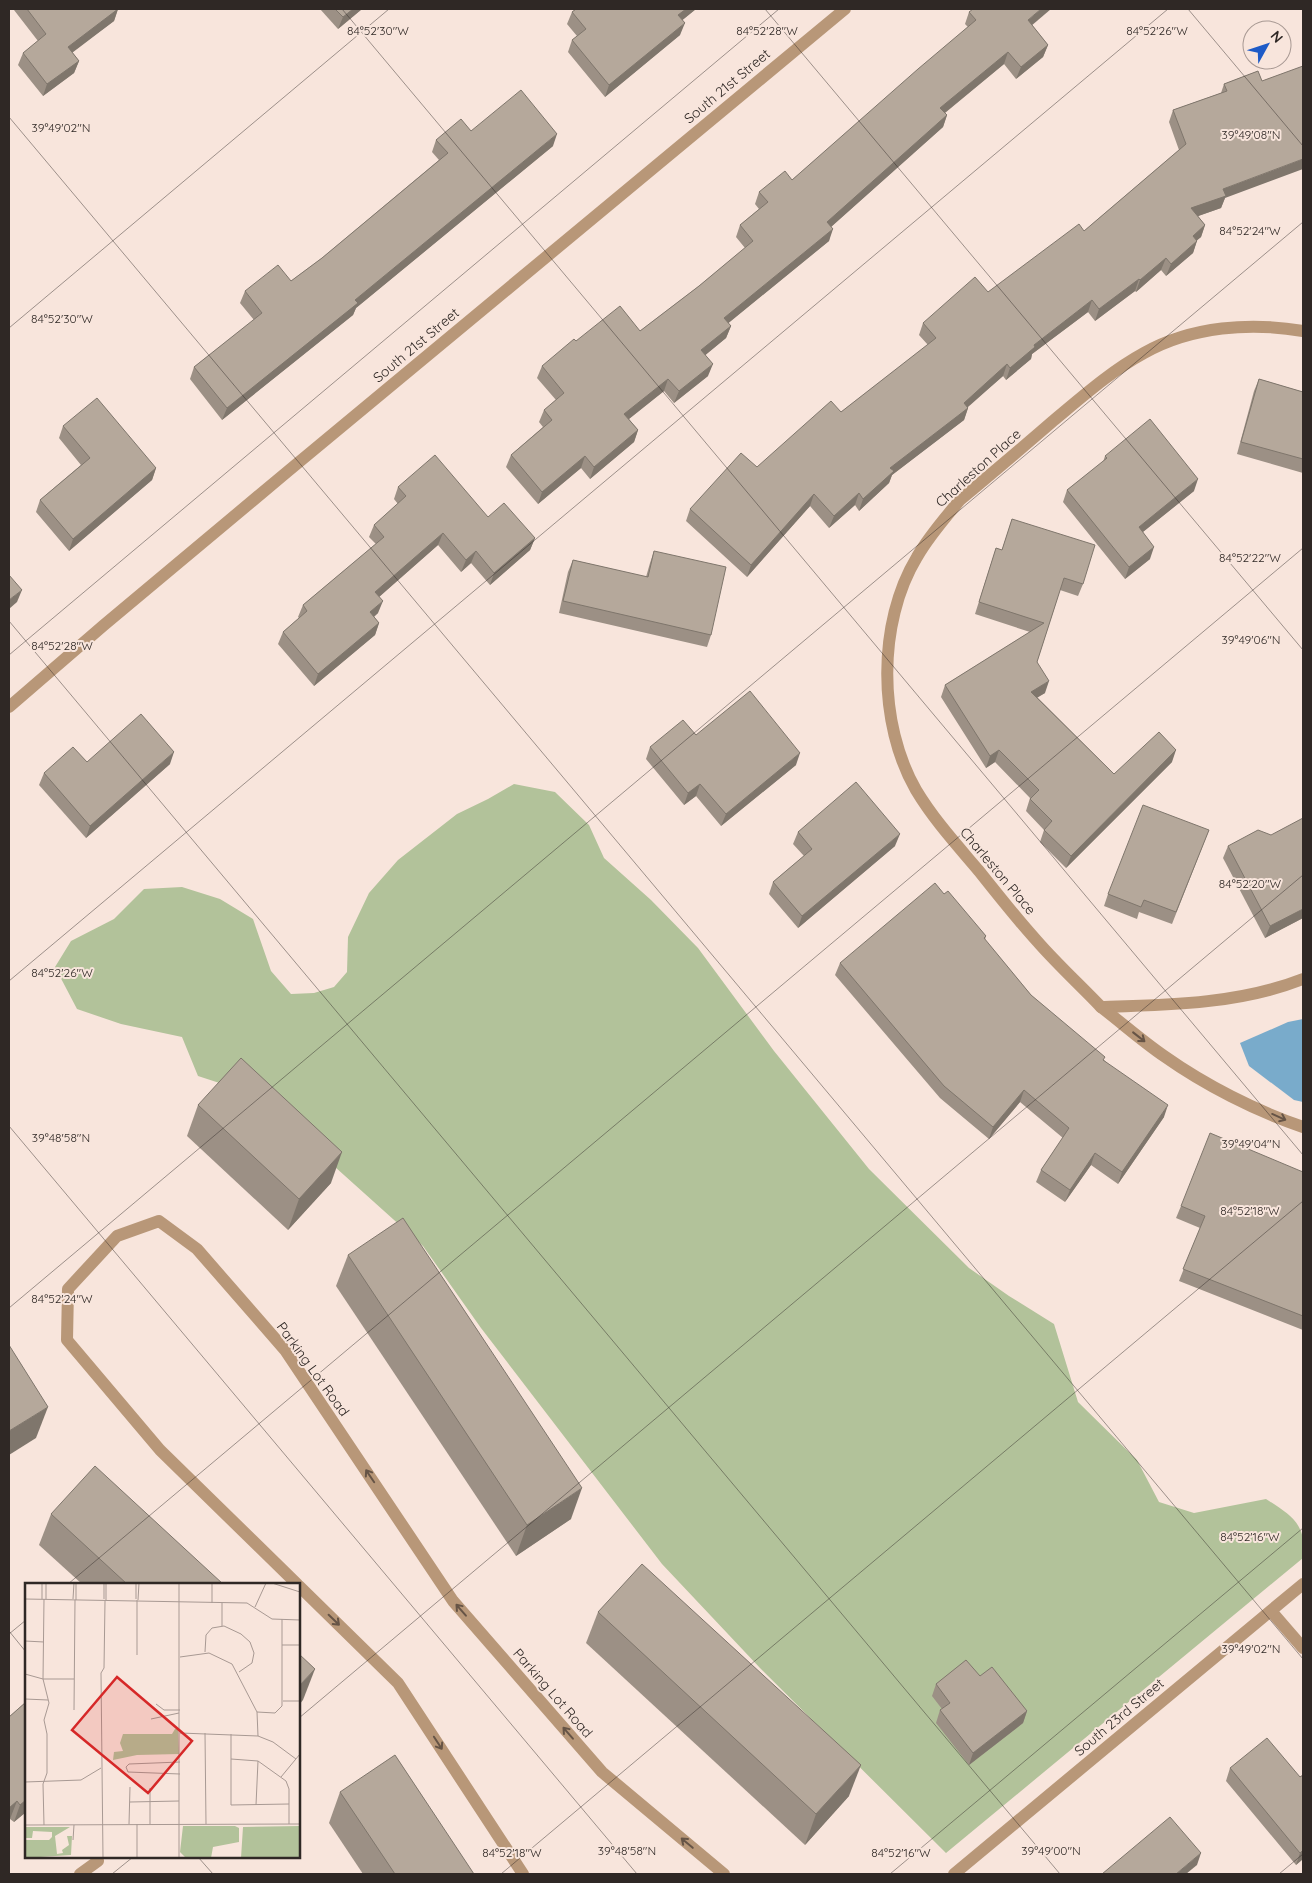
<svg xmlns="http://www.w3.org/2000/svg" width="1312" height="1883" viewBox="0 0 1312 1883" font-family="Quicksand,sans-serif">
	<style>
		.green { fill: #b2c29a }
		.water { fill: #79abcb }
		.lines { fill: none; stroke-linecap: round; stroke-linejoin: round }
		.street { stroke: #b89778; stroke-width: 12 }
		.wall { fill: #9c9085 }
		.shaded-wall { fill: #7f766c }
		.building { fill: #b5a89b; stroke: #7f766c }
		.oneway { stroke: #665446 }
		.ticks { fill: none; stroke: #2f2825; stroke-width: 1; stroke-opacity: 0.45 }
		.labels { text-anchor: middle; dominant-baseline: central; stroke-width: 4; stroke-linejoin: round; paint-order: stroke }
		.street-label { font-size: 14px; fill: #2f2825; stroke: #f8e5dc }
		.inset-road { fill: none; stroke: #a89993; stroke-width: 1 }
		.view { fill: #d62828; fill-opacity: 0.15; stroke: #d62828; stroke-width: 2.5 }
		.inset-edge { fill: none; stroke: #2f2825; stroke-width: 2.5 }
		.ticks-label { font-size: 12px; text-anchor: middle; fill: #2f2825; stroke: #f8e5dc; stroke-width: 4; stroke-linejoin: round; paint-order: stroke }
	</style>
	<rect width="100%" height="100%" fill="#f8e5dc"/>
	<path class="green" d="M514 784 555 792 589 825 604 858 651 900 698 948 774 1051 869 1169 969 1268 1009 1296 1054 1324 1078 1402 1137 1460 1159 1502 1194 1513 1266 1499C1292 1516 1307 1524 1303 1558L946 1853 760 1668 662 1564 481 1328 423 1246 315 1149 247 1092 198 1076 182 1037 121 1024 77 1009 55 967 71 941 114 919 144 889 182 887 220 899 253 919 271 971 291 994 314 993 334 987 347 972 348 937 369 893 398 860 457 814 488 799Z"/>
	<path class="water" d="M1303 1019V1102L1294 1100 1249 1066 1240 1043 1288 1022Z"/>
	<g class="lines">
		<g class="street">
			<path d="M1303 331C1251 322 1192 326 1144 353 1111 371 1082 397 1053 421 1022 448 991 474 960 500 945 518 929 536 917 557 877 623 878 724 916 790 934 820 957 845 979 871 998 895 1017 919 1037 941 1057 964 1080 985 1101 1007 1168 1005 1239 1004 1303 979"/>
			<path d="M9 707 104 625 287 472 845 9"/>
			<path d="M1101 1007C1122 1023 1142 1041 1164 1056 1205 1085 1256 1111 1303 1127"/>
			<path d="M297 1584 160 1450 67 1340 68 1289 117 1236 159 1221 197 1249 285 1350 453 1601 602 1772 724 1874"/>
			<path d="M299 1586 398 1683 523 1874"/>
			<path d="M1271 1611 1303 1648"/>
			<path d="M80 1874 98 1861"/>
			<path d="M954 1874 1303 1584"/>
		</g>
	</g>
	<g class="wall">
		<path d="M15 9H118L114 21 72 52 79 61 74 73 43 96 18 65 23 53 38 41 14 10Z"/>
		<path d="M320 9H362L338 29Z"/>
		<path d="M576 9H696L682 20 680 35 605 97 568 52 572 40 577 36 567 24 572 12Z"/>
		<path d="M969 12 1032 25 1048 45 1043 57 1016 79 1004 64 945 113 947 115 943 127 831 227 829 241 728 323 731 326 726 338 705 355 708 376 674 403 664 391 629 419 638 430 634 442 590 479 581 468 538 504 506 467 511 455 543 427 539 422 544 410 556 400 537 378 542 366 576 341 640 331 699 286 745 248 736 237 740 225 759 209 755 204 759 192 792 180 968 27 965 24Z"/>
		<path d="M1258 71 1225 198 1221 208 1198 216 1205 225 1201 237 1197 240 1193 253 1166 276 1161 270 1136 292 1135 291 1095 321 1088 312 1032 354 1031 359 1006 380 1003 376 967 407 968 408 964 420 892 475 889 483 859 511 855 505 829 528 810 506 747 577 686 521 690 509 757 467 841 412 928 345 919 335 923 323 988 292 1084 231 1179 150 1169 122 1173 110 1221 93 1224 84Z"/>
		<path d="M471 131 553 146 356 308 353 315 222 420 190 379 194 367 254 320 240 303 245 291 291 281 322 258 439 160 432 152 436 140Z"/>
		<path d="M1259 379 1303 392V473L1237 454 1254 391Z"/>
		<path d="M63 426 156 468 152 480 69 551 36 512 40 500 81 465 59 438Z"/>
		<path d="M1105 456 1194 491 1143 532 1150 559 1125 579 1063 502 1067 490 1103 462Z"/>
		<path d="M398 487 488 517 535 538 530 550 490 585 471 563 461 572 438 545 379 597 378 613 374 617 379 623 375 635 314 686 278 644 283 632 299 618 298 617 303 605 376 544 369 537 374 525 398 504 394 499Z"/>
		<path d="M1012 519 1083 584 1078 596 1060 590 1037 662 1045 693 1037 697 1114 774 1172 762 1066 868 1040 842 1044 830 1026 811 1030 798 995 762 986 768 941 697 945 685 1030 632 975 614 996 548 1002 550Z"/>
		<path d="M654 551 711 635 707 647 559 613 568 572 573 560 646 577 650 563Z"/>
		<path d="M696 735 796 765 721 826 696 796 684 805 646 759 650 747Z"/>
		<path d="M87 762 170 764 86 838 39 785 44 773Z"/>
		<path d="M1209 830 1172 924 1139 912 1137 919 1104 906 1108 894Z"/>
		<path d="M798 832 895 846 798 928 769 894 773 882 804 856 793 844Z"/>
		<path d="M1271 835 1303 918 1265 938 1223 858 1228 846Z"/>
		<path d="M944 894 986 936 985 940 1031 995 1104 1060 1164 1117 1118 1184 1091 1165 1065 1202 1036 1182 1041 1170 1063 1138 1020 1102 989 1139 940 1098 835 975 840 963Z"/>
		<path d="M198 1105 331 1183 288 1230 187 1136Z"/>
		<path d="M1303 1172V1330L1179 1281 1200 1228 1176 1218 1181 1206Z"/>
		<path d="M348 1255 571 1519 516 1556 336 1286Z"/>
		<path d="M51 1514 223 1584H82L39 1545Z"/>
		<path d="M598 1612 849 1796 805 1845 586 1643Z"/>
		<path d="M980 1676 1027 1711 1023 1723 969 1765 936 1723 940 1710 942 1709 932 1696 936 1684Z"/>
		<path d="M26 1702V1812L14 1822 10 1819 9 1820V1717Z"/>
		<path d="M1230 1768 1300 1777 1303 1775V1859L1296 1865 1226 1781Z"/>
		<path d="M340 1792 474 1874H363L329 1823Z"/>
	</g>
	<g class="shaded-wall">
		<path d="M118 9 114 21 64 59 68 47Z"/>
		<path d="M353 9H362L338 29 343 17Z"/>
		<path d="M686 9H696L674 27 678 15Z"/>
		<path d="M1041 9H1051L1024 32 1028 20Z"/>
		<path d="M685 23 680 35 605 97 609 85Z"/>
		<path d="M1048 45 1043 57 1016 79 1021 67Z"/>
		<path d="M1008 52 1004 64 936 120 940 108Z"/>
		<path d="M79 61 74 73 43 96 47 84Z"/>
		<path d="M947 115 943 127 823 234 827 222Z"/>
		<path d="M557 134 553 146 356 308 353 315 222 420 227 408 355 300Z"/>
		<path d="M1303 159V169L1225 198 1221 208 1187 220 1191 208 1223 189Z"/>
		<path d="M1205 225 1201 237 1188 248 1193 236Z"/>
		<path d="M833 229 829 241 720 330 724 318Z"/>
		<path d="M1197 241 1193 253 1166 276 1171 264Z"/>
		<path d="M1166 258 1161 270 1136 292 1140 280Z"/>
		<path d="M1139 279 1135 291 1095 321 1099 309Z"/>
		<path d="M1092 300 1088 312 1032 354 1031 359 1006 380 1010 368 1034 345Z"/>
		<path d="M731 326 726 338 697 362 701 350Z"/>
		<path d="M713 364 708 376 674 403 679 391Z"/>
		<path d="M1007 364 1003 376 959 415 964 403Z"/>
		<path d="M668 379 664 391 620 426 624 414Z"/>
		<path d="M968 408 964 420 892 475 889 483 859 511 863 499 890 468Z"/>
		<path d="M638 430 634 442 590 479 594 467Z"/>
		<path d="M585 456 581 468 538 504 542 492Z"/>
		<path d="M156 468 152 480 69 551 73 539Z"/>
		<path d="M1198 479 1194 491 1134 539 1139 527Z"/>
		<path d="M859 493 855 505 829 528 834 516Z"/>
		<path d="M814 494 810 506 747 577 751 565Z"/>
		<path d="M443 533 438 545 371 604 375 592Z"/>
		<path d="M535 538 530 550 490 585 494 573Z"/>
		<path d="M1154 547 1150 559 1125 579 1129 567Z"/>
		<path d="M476 551 471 563 461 572 466 560Z"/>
		<path d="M22 590 17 602 9 609V600Z"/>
		<path d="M383 601 378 613 365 624 370 612Z"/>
		<path d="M379 623 375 635 314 686 318 674Z"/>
		<path d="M1049 681 1045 693 1027 704 1031 692Z"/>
		<path d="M999 750 995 762 986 768 990 756Z"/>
		<path d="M1176 750 1172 762 1066 868 1071 856Z"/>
		<path d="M174 752 170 764 86 838 90 826Z"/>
		<path d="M800 753 796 765 721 826 726 814Z"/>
		<path d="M700 784 696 796 684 805 688 793Z"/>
		<path d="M900 834 895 846 798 928 802 916Z"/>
		<path d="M1303 909V918L1265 938 1270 926Z"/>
		<path d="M1024 1090 1020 1102 989 1139 993 1127Z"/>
		<path d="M1168 1105 1164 1117 1118 1184 1122 1172Z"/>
		<path d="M342 1152 331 1183 288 1230 299 1199Z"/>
		<path d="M1095 1153 1091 1165 1065 1202 1070 1190Z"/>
		<path d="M48 1407 36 1438 9 1455V1431Z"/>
		<path d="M582 1488 571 1519 516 1556 527 1525Z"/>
		<path d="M315 1669 303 1700 299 1705V1686Z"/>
		<path d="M1027 1711 1023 1723 969 1765 973 1753Z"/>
		<path d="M861 1765 849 1796 805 1845 816 1814Z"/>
		<path d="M26 1800V1812L14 1822 20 1805Z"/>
		<path d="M17 1801 10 1819 9 1820V1808Z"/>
		<path d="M1303 1850V1859L1296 1865 1300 1853Z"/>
		<path d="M1201 1853 1197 1865 1186 1874H1176Z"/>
	</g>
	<g class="building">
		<path d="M27 9H118L68 47 79 61 47 84 23 53 46 34Z"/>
		<path d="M335 9H353L343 17Z"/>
		<path d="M576 9H686L678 15 685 23 609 85 572 40 586 29 572 12Z"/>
		<path d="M973 9H1041L1028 20 1048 45 1021 67 1008 52 940 108 947 115 827 222 833 229 724 318 731 326 701 350 713 364 679 391 668 379 624 414 638 430 594 467 585 456 542 492 511 455 552 420 544 410 564 393 542 366 574 339 576 341 620 306 640 331 699 286 753 241 740 225 768 202 759 192 785 171 792 180 918 69 976 20 969 12Z"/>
		<path d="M1303 66V159L1223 189 1226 196 1191 208 1205 225 1193 236 1197 241 1171 264 1166 258 1140 280 1139 279 1099 309 1092 300 1034 345 1035 347 1010 368 1007 364 964 403 968 408 890 468 894 471 863 499 859 493 834 516 814 494 751 565 690 509 741 453 757 467 831 401 841 412 936 338 923 323 975 277 988 292 1079 224 1084 231 1186 144 1173 110 1227 91 1224 84 1258 71 1262 81Z"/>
		<path d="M521 90 557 134 355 300 358 303 227 408 194 367 262 313 245 291 278 265 291 281 322 258 448 153 436 140 461 119 471 131Z"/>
		<path d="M1259 379 1303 392V459L1241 442Z"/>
		<path d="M97 398 156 468 73 539 40 500 90 458 63 426Z"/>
		<path d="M1150 419 1198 479 1139 527 1154 547 1129 567 1067 490 1107 458 1105 456Z"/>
		<path d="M435 455 488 517 504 503 535 538 494 573 476 551 466 560 443 533 375 592 383 601 370 612 379 623 318 674 283 632 307 611 303 605 384 537 374 525 406 496 398 487Z"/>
		<path d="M1012 519 1095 545 1083 584 1064 578 1037 662 1049 681 1031 692 1114 774 1159 732 1176 750 1071 856 1044 830 1052 821 1030 799 1039 790 999 750 990 756 945 685 1044 623 979 602 996 548 1002 550Z"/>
		<path d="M654 551 726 567 711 635 563 601 573 560 648 577Z"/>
		<path d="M9 575 22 590 9 600Z"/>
		<path d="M750 691 800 753 726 814 700 784 688 793 650 747 683 720 696 735Z"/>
		<path d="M141 714 174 752 90 826 44 773 73 747 87 762Z"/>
		<path d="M856 782 900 834 802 916 773 882 812 849 798 832Z"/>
		<path d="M1143 805 1209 830 1176 912 1144 900 1141 907 1108 894Z"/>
		<path d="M1303 818V909L1270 926 1228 846 1258 830 1271 835Z"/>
		<path d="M935 883 944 894 948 891 986 936 984 938 1031 995 1105 1057 1103 1060 1168 1105 1122 1172 1095 1153 1070 1190 1041 1170 1069 1128 1024 1090 993 1127 944 1086 840 963Z"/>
		<path d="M241 1058 342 1152 299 1199 198 1105Z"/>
		<path d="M1210 1133 1303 1172V1316L1183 1269 1205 1216 1181 1206Z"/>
		<path d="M403 1218 582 1488 527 1525 348 1255Z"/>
		<path d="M9 1345 48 1407 9 1431Z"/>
		<path d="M95 1466 223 1584H127L51 1514Z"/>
		<path d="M642 1564 861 1765 816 1814 598 1612Z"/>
		<path d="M299 1654 315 1669 299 1686Z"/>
		<path d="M966 1660 980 1676 992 1667 1027 1711 973 1753 940 1710 950 1703 936 1684Z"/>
		<path d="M26 1702V1800L20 1805 17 1801 9 1808V1717Z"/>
		<path d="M1267 1738 1300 1777 1303 1775V1850L1300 1853 1230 1768Z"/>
		<path d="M395 1755 474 1874H395L340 1792Z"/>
		<path d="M1170 1817 1201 1853 1176 1874H1102Z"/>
	</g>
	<defs><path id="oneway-shaft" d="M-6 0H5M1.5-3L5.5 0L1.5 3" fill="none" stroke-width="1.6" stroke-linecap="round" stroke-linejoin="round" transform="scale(1.25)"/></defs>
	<g class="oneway">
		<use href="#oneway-shaft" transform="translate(1139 1037) rotate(38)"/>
		<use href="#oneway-shaft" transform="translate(1279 1117) rotate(24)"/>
		<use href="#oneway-shaft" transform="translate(370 1476) rotate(-124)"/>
		<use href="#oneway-shaft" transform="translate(461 1610) rotate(-131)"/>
		<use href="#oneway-shaft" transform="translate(334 1620) rotate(44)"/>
		<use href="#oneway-shaft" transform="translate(568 1733) rotate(-131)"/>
		<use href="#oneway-shaft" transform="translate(438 1743) rotate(57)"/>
		<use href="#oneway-shaft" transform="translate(687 1843) rotate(-140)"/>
	</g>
	<path class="ticks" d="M342 9 1303 1155M765 9 1303 650M1188 9 1303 146M9 117 1303 1659M9 328 389 9M9 621 1060 1874M9 655 779 9M9 981 1168 9M9 1126 637 1874M9 1308 1303 222M68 1584 1303 548M9 1631 26 1652M9 1634 26 1620M299 1718 1303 875M198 1857 213 1874M112 1874 133 1857M501 1874 1303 1201M890 1874 1303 1528M1279 1874 1303 1854"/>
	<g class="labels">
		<g class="street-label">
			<text transform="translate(727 86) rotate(-40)">South 21st Street</text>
			<text transform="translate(416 345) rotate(-40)">South 21st Street</text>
			<text transform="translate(978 468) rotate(-42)">Charleston Place</text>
			<text transform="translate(998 871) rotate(50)">Charleston Place</text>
			<text transform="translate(313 1369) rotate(54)">Parking Lot Road</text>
			<text transform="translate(553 1693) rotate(49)">Parking Lot Road</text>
			<text transform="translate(1119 1717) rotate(-40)">South 23rd Street</text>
		</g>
	</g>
	<g transform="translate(25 1583)">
		<rect width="275" height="275" fill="#f8e5dc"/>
		<path d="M150 146H153L154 171 112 172 88 177 89 169 98 168 95 160 98 151H147ZM158 243H210L214 245V259L188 264 186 275H161L155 269ZM275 243V275H216L218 244ZM0 244H45L30 253 32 271 38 270 37 267 44 262 42 253H47L46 272 0 275V257H24L27 254V249L8 248 7 255H0Z" fill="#b2c29a"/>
		<path class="inset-road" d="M187 0V20M247 0 275 9M0 16 222 20 247 36 275 37M17 16V0M21 16V0M48 16 49 0M79 16V0M111 16V0M51 17V0M81 17V0M113 17 114 0M230 24 241 0M197 43V20M0 58 19 59M257 62H275M180 69 181 52 187 45 199 43 216 51 225 59 229 70 227 80 214 89M112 72V17M155 74 184 70 207 81 232 129 233 153M0 91 18 96H49M0 116 23 117M258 118H275M131 121 139 127H155M49 127 50 17M232 129 250 130 257 123V36M126 136 154 130M155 150 233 153 248 159 271 176M180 150 181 241M206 151V222L264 221M206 176 233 178 261 198 264 206V241M155 191 103 189 101 184 104 181 155 179M256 194 275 171M0 199 56 197 76 185M105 219 154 218M231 222 233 178M104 241 105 204M112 241V275M125 241V205M0 242 275 241M19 242 18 201 22 190V151L19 137 24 120 18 96 19 16M48 257 49 242M78 275 76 90 79 85 80 18M154 275V0"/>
		<path class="view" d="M92 94 167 158 123 210 47 147Z"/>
		<rect width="275" height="275" class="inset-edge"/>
	</g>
	<g class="ticks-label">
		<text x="378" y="35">84°52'30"W</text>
		<text x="767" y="35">84°52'28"W</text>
		<text x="1157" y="35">84°52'26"W</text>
		<text x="61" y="132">39°49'02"N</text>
		<text x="1251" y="139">39°49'08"N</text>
		<text x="1250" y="235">84°52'24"W</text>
		<text x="62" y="323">84°52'30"W</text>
		<text x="1250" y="562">84°52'22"W</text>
		<text x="1251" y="644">39°49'06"N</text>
		<text x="62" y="650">84°52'28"W</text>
		<text x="1250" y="888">84°52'20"W</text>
		<text x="62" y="977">84°52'26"W</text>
		<text x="61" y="1142">39°48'58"N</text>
		<text x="1251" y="1148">39°49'04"N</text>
		<text x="1250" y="1215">84°52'18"W</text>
		<text x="62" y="1303">84°52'24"W</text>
		<text x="1250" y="1541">84°52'16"W</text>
		<text x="1251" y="1653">39°49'02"N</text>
		<text x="627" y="1855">39°48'58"N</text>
		<text x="1051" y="1855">39°49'00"N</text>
		<text x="512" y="1857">84°52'18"W</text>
		<text x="901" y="1857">84°52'16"W</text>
	</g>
	<rect width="1312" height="1883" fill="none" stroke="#2f2825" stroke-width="20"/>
	<g transform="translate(1267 45) rotate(50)"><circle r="24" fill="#f8e5dc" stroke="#a89993"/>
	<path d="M0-4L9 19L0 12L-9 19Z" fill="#1e5bc7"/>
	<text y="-8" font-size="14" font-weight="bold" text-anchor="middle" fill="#2f2825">N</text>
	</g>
</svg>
